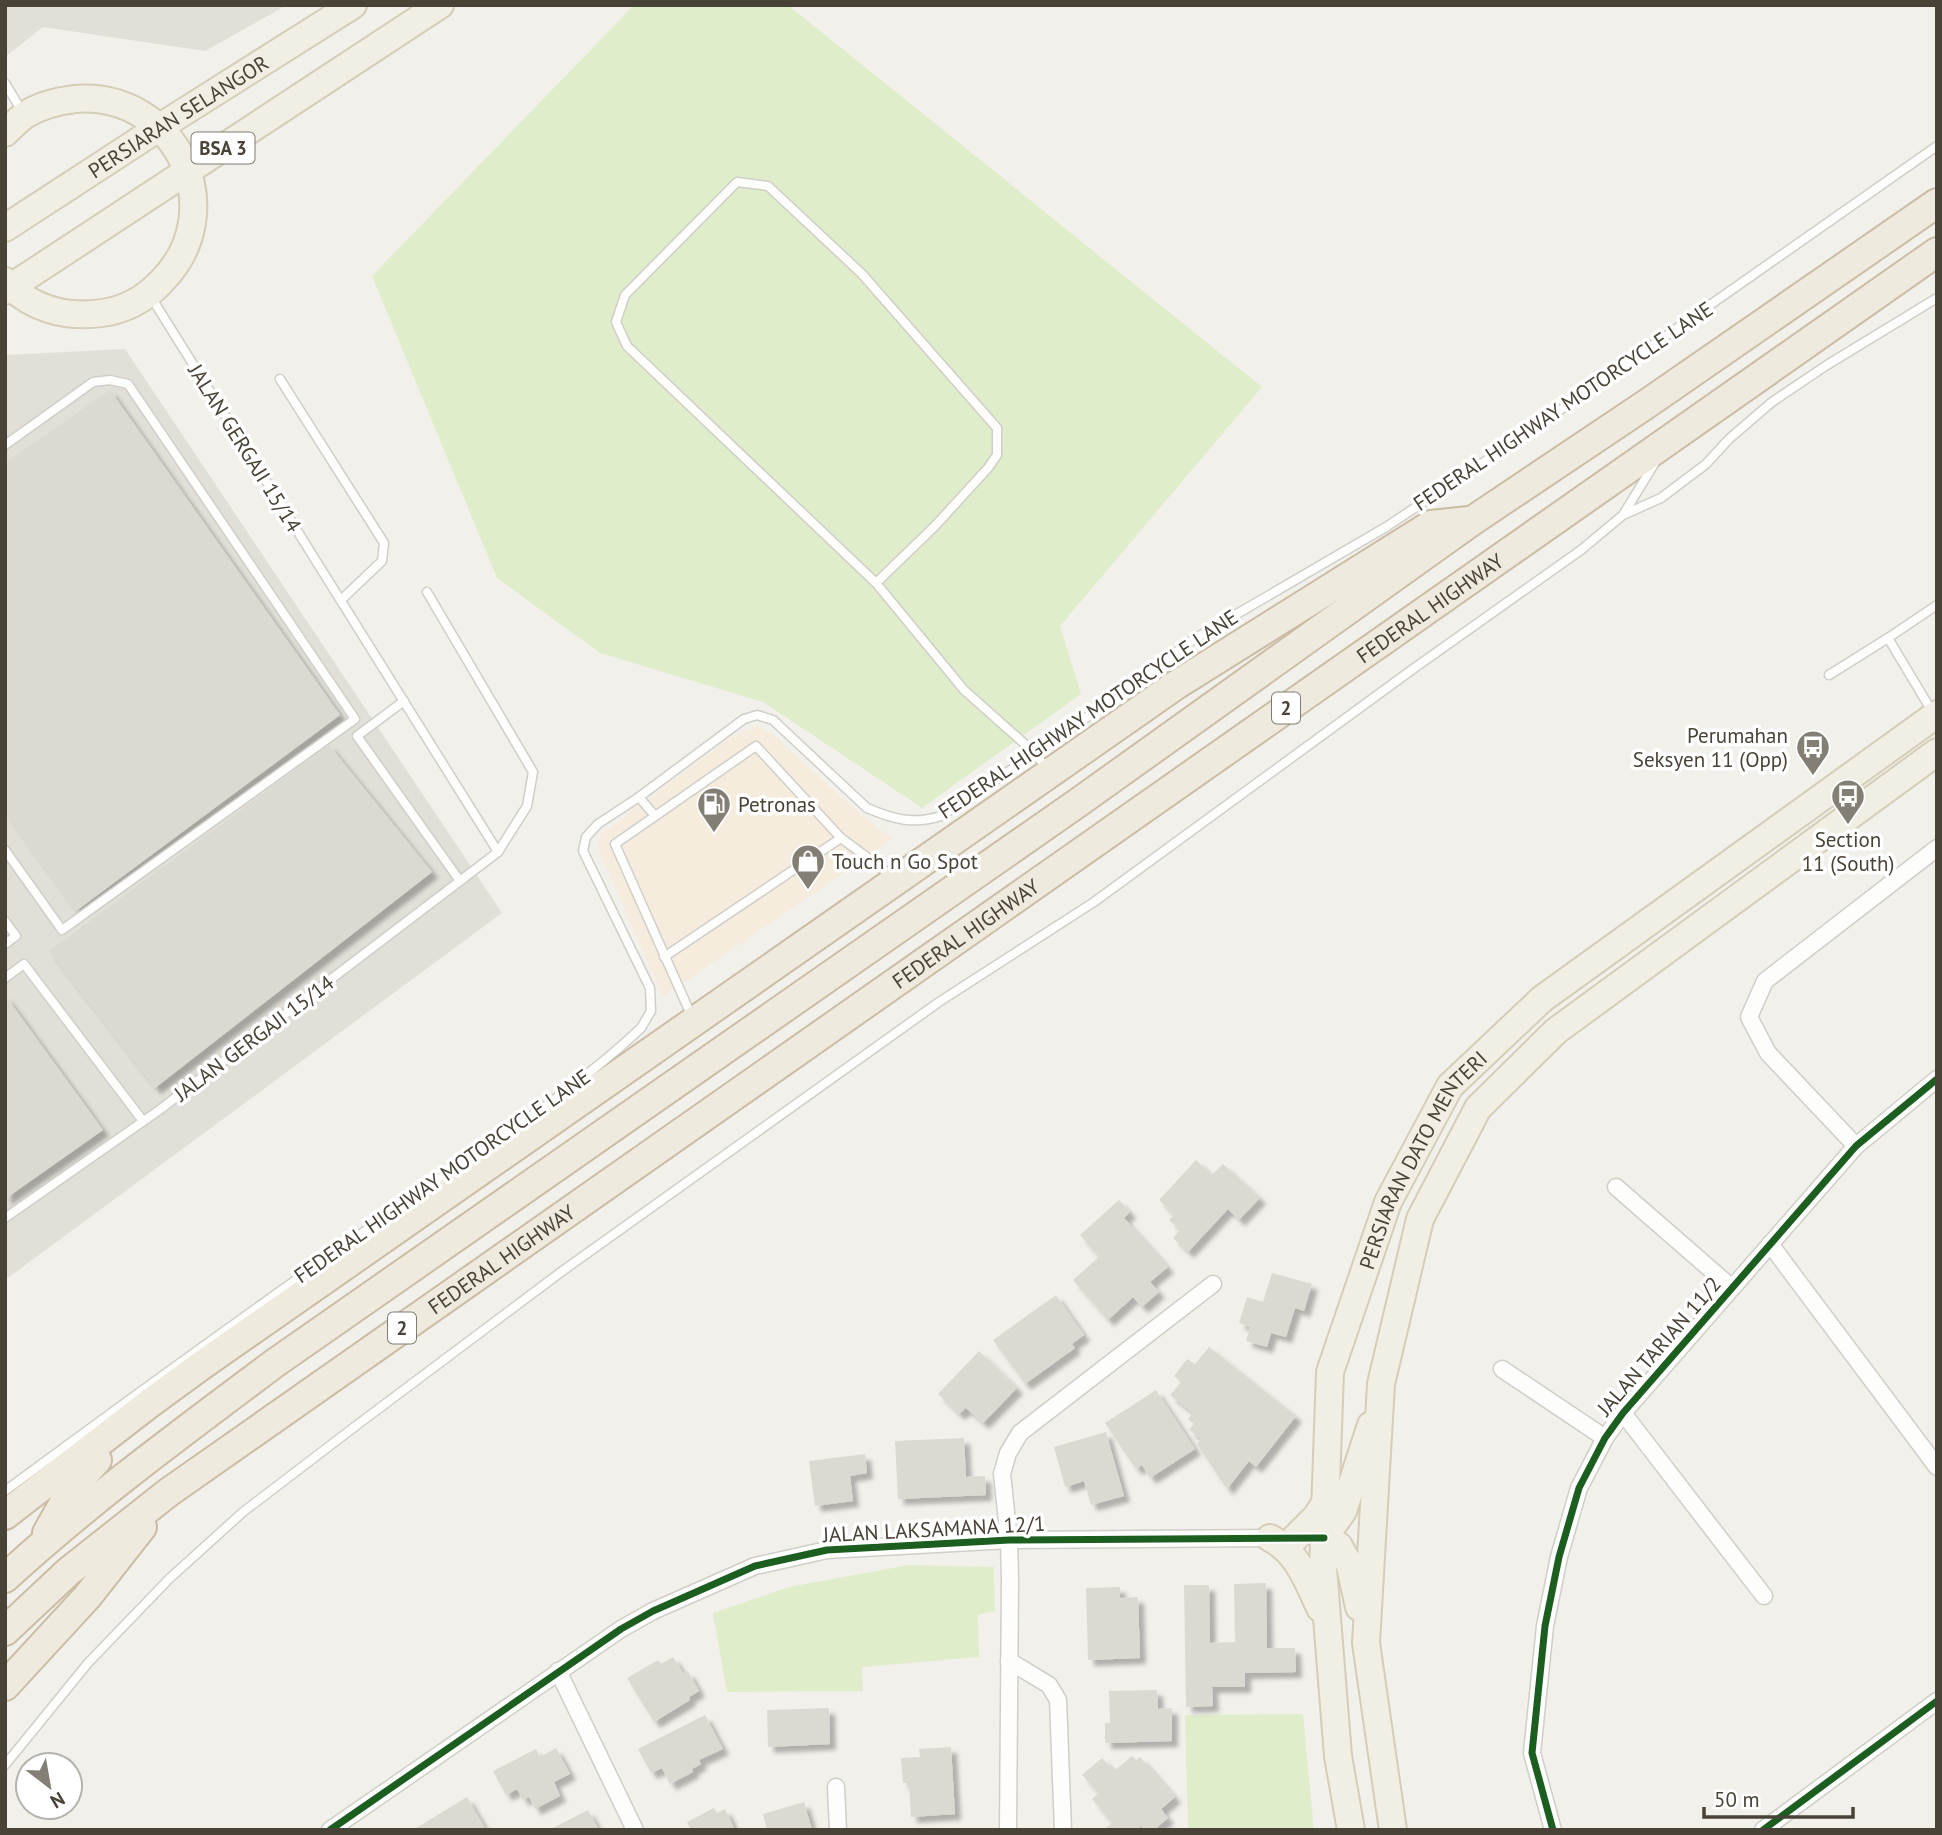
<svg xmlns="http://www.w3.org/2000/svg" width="1942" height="1835" viewBox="0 0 1942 1835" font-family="'PT Sans',sans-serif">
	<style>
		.commercial { fill: #f5ecde }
		.industrial { fill: #e2dfd9 }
		.green { fill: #dfedcb }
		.building { fill: #dcd9d3; filter: url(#shadow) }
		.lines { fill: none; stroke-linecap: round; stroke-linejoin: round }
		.service-casing { stroke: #d0cec8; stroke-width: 11 }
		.minor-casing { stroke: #d0cec8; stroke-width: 19 }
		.primary-casing { stroke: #d4cdb8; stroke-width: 30 }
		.trunk-casing { stroke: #cabda5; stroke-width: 32 }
		.service { stroke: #fdfdfc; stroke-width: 8 }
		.minor { stroke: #fdfdfc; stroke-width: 16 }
		.primary { stroke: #f1eee4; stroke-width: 26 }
		.trunk { stroke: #efeade; stroke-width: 28 }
		.cycleway-casing { stroke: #fff; stroke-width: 11 }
		.cycleway { stroke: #1b5e20; stroke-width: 7 }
		.labels { text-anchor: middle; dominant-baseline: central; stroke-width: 7; stroke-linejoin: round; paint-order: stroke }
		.shield { fill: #fff; stroke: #807b72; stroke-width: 2 }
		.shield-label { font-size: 19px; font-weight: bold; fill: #494236 }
		.street-label { font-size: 21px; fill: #494236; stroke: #fff }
		.poi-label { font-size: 21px; fill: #494236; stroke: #fff; text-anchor: start }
	</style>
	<defs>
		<filter id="shadow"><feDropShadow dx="6" dy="6" stdDeviation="2" flood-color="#0004"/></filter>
	</defs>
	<rect width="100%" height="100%" fill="#f2f0eb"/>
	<path class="commercial" d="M757 726 771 733 858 812 893 839 663 997 598 849 601 834 730 738Z"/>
	<g class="industrial">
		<path d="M5 5H287L205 51 43 27 5 57Z"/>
		<path d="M125 349 502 913 5 1280V355Z"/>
	</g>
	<g class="green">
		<path d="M634 5H788L1262 387 1060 626 1081 694 922 808 763 702 600 653 497 578 372 276Z"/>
		<path d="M909 1565 994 1567 995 1611 978 1615 979 1657 862 1667 863 1691 727 1692 713 1613 789 1587Z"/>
		<path d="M1303 1714 1314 1830H1188L1185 1715Z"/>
	</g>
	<g class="building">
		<path d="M110 390 340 715 76 911 5 812V463Z"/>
		<path d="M329 745 432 872 155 1088 49 951Z"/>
		<path d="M5 995 103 1130 5 1199Z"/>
		<path d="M1196 1160 1212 1175 1223 1164 1260 1198 1239 1220 1228 1209 1188 1252 1173 1238 1180 1230 1169 1220 1174 1215 1159 1200Z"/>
		<path d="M1119 1200 1130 1212 1124 1218 1168 1267 1150 1282 1159 1292 1142 1307 1133 1297 1108 1320 1073 1280 1099 1257 1080 1235Z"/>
		<path d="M1272 1273 1312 1284 1304 1311 1295 1308 1286 1337 1271 1333 1267 1347 1246 1341 1250 1327 1239 1323 1247 1297 1263 1302Z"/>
		<path d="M1056 1295 1084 1335 1072 1344 1075 1348 1025 1384 993 1340Z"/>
		<path d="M1209 1347 1296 1416 1256 1467 1249 1461 1227 1489 1197 1444 1201 1439 1189 1430 1194 1424 1188 1419 1193 1413 1170 1395 1181 1382 1174 1376 1187 1359 1195 1364Z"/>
		<path d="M979 1351 1017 1388 983 1423 966 1408 959 1414 938 1394Z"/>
		<path d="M1156 1390 1195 1449 1150 1478 1142 1465 1136 1469 1105 1423Z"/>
		<path d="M1106 1432 1124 1496 1091 1505 1084 1481 1065 1487 1054 1447Z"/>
		<path d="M964 1438 966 1477 985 1476 986 1495 898 1499 895 1441Z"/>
		<path d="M865 1454 867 1473 850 1476 853 1501 815 1506 809 1461Z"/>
		<path d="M1266 1583 1267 1648H1295L1296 1672 1245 1673V1687H1212L1213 1706 1186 1707 1184 1585H1209L1210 1643 1235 1642 1234 1584Z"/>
		<path d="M1120 1587V1598L1138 1597 1140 1658 1088 1660 1086 1588Z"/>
		<path d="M673 1657 684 1674 688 1671 699 1691 689 1697 690 1700 654 1722 627 1678 658 1660 661 1664Z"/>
		<path d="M1157 1690 1158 1709 1172 1708V1741L1105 1743V1723H1110L1109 1691Z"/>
		<path d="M829 1708 830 1744 768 1747 767 1710Z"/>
		<path d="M705 1715 723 1749 699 1760 701 1764 692 1769 693 1772 670 1784 662 1768 651 1773 638 1749Z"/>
		<path d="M951 1747 955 1814 911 1817 909 1783H903L901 1758 920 1757 919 1749Z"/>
		<path d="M556 1748 570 1774 554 1782 560 1796 535 1809 529 1797 523 1800 517 1789 506 1795 493 1771 536 1749 540 1757Z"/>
		<path d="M1132 1756 1136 1760 1140 1757 1175 1797 1161 1809 1168 1818 1154 1830H1144L1141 1826 1137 1830H1104L1112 1823 1092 1799 1099 1793 1082 1775 1102 1758 1114 1771Z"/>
		<path d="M467 1797 486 1830H413Z"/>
		<path d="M804 1802 812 1830H767L763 1814Z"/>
		<path d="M714 1808 717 1813 725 1809 735 1830H691L687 1822Z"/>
		<path d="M588 1810 599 1830H549Z"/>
	</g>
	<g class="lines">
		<g class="service-casing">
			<g id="service">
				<path d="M5 83 23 113"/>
				<path d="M280 379 384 543 382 561 341 600"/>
				<path d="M5 445 93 382 110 380 128 384 355 719 62 930 5 850"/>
				<path d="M1623 515 1656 461"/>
				<path d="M876 583 935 526 988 468 997 455V428L862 274 768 186 737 182 625 295 616 322 627 346 876 583 964 690 1036 754 1047 770"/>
				<path d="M427 592 533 772 527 806 498 852"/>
				<path d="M1888 638 1937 605"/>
				<path d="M1829 675 1888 638 1933 713"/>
				<path d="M404 701 357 736 460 881"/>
				<path d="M639 797 655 816"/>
				<path d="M5 921 16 936 5 944"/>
				<path d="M664 957 841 838"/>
				<path d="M5 978 24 964 143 1121"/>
				<path d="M692 1017 615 844 756 746 841 838 892 876"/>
				<path d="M5 1218 158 1111 498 852 151 297"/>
				<path d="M5 1491C136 1394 268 1299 402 1205 483 1147 568 1097 641 1028L651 1011 650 988 583 851 586 837 598 824 639 797 744 719 757 715 773 720 867 808C893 819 913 825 941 816L1053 742 1194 639 1386 527 1523 436 1937 146"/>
				<path d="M5 1765 88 1663 169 1579 243 1512 357 1425 561 1272 939 1002 1094 902 1413 669 1581 550 1623 515 1661 498 1706 464 1729 439 1772 402 1827 365 1937 298"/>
			</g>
		</g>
		<g class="minor-casing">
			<g id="minor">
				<path d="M1856 1146 1768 1053 1749 1017 1765 981 1937 848"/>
				<path d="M1616 1187 1732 1288"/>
				<path d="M1770 1244 1937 1467"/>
				<path d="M1502 1369 1605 1438"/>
				<path d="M1623 1413 1764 1596"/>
				<path d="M1009 1661 1049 1685 1058 1700 1063 1830"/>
				<path d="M558 1671 635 1830"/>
				<path d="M836 1787 838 1830"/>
				<path d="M330 1830 621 1629 653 1611 755 1566 827 1550 1009 1540 1278 1538"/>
				<path d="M1008 1830 1010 1581 1009 1540 1002 1474 1008 1453 1020 1433 1213 1284"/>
				<path d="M1553 1830 1532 1753 1545 1626 1559 1557 1579 1488 1605 1438 1623 1413 1856 1146 1937 1079"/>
				<path d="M1763 1830 1937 1701"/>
			</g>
		</g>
		<g class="primary-casing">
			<g id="primary">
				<path d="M5 133C11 127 18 120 25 115 39 106 58 101 75 99 176 91 233 210 161 282 145 299 124 310 102 313 66 318 31 309 5 281"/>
				<path id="s1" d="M5 228 160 127 353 5"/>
				<path d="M5 291 440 5"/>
				<path d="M1270 1538C1297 1551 1308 1582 1320 1608"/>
				<path d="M1295 1538 1316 1517 1325 1503"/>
				<path d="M1324 1538 1343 1511 1371 1425"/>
				<path d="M1324 1538 1339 1546 1350 1566 1359 1607"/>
				<path id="s2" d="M1351 1830 1338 1756 1323 1568 1330 1372 1388 1202 1450 1086 1542 999 1937 714"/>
				<path d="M1393 1830 1366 1643 1381 1384 1420 1219 1478 1108 1556 1031 1937 752"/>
			</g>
		</g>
		<g class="trunk-casing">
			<g id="trunk">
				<path d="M5 1515 150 1403 202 1365 1176 685 1431 525 1469 521"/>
				<path d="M47 1533 74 1485 97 1460"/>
				<path d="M5 1578C90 1500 183 1432 275 1363L1079 802 1472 521 1648 403 1937 203"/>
				<path id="s3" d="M5 1631 69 1571 169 1492 1937 252"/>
				<path d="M5 1686 87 1597 142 1527"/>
			</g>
		</g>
		<use href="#service" class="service"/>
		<use href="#minor" class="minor"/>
		<use href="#primary" class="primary"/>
		<use href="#trunk" class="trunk"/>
		<g class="cycleway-casing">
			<g id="cycleway">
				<path d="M330 1830 621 1629 653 1611 755 1566 827 1550 1009 1540 1324 1538"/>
				<path d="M1553 1830 1532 1753 1545 1626 1559 1557 1579 1488 1605 1438 1623 1413 1856 1146 1937 1079"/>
				<path d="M1763 1830 1937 1701"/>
			</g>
		</g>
		<use href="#cycleway" class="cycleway"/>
	</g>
	<defs>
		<g id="bus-pin" transform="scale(1.75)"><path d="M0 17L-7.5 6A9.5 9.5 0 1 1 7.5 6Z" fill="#847f75" stroke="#fff"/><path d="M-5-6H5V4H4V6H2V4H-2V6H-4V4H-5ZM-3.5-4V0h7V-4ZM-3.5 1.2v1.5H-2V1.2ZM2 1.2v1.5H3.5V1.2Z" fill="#fff"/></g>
		<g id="fuel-pin" transform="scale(1.75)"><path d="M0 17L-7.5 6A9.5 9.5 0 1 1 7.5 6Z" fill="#847f75" stroke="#fff"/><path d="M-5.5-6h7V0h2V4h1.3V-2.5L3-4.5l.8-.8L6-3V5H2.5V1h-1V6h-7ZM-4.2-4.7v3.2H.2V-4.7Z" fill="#fff"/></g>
		<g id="shop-pin" transform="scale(1.75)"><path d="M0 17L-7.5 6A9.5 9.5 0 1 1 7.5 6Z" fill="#847f75" stroke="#fff"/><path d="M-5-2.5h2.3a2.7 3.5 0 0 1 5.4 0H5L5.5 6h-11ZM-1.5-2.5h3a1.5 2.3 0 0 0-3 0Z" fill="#fff"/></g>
	</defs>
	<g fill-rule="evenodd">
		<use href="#bus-pin" x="1813" y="747"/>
		<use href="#bus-pin" x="1848" y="796"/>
		<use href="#fuel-pin" x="714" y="804"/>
		<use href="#shop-pin" x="808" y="861"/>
	</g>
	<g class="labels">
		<g class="shield">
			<rect x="191.5" y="132.5" width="63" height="31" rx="5"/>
			<rect x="1272" y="692.5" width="28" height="31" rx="5"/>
			<rect x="388" y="1312.5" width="28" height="31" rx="5"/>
		</g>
		<g class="shield-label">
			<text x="223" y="148">BSA 3</text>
			<text x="1286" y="708">2</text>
			<text x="402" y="1328">2</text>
		</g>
		<g class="street-label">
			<text stroke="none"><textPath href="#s1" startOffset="206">PERSIARAN SELANGOR</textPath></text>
			<text transform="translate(1563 406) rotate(-34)">FEDERAL HIGHWAY MOTORCYCLE LANE</text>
			<text transform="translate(245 448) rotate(58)">JALAN GERGAJI 15/14</text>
			<text stroke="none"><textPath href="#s3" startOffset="1755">FEDERAL HIGHWAY</textPath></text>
			<text transform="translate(1088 714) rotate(-34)">FEDERAL HIGHWAY MOTORCYCLE LANE</text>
			<text stroke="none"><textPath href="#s3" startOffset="1188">FEDERAL HIGHWAY</textPath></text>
			<text transform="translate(254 1038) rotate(-37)">JALAN GERGAJI 15/14</text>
			<text stroke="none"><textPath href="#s2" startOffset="693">PERSIARAN DATO MENTERI</textPath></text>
			<text transform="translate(442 1176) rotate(-35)">FEDERAL HIGHWAY MOTORCYCLE LANE</text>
			<text stroke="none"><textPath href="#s3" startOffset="621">FEDERAL HIGHWAY</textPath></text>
			<text transform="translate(1659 1346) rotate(-49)">JALAN TARIAN 11/2</text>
			<text transform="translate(934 1529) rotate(-3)">JALAN LAKSAMANA 12/1</text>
		</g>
		<g class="poi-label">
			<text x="1788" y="735" text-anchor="end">Perumahan<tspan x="1788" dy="24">Seksyen 11 (Opp)</tspan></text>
			<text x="738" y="804">Petronas</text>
			<text x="1848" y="839" text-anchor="middle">Section<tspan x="1848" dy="24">11 (South)</tspan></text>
			<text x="832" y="861">Touch n Go Spot</text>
		</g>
	</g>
	<rect width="1942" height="1835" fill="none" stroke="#494236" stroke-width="14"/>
	<g transform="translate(49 1786) rotate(149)"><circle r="33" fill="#ffffff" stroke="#b6b3af" stroke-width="2"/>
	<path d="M0-5L12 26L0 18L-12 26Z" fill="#847f75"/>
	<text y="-10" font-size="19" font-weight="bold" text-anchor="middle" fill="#494236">N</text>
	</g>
	<path d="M1704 1807v10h149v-10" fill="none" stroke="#494236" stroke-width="3.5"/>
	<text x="1714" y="1807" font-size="21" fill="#494236" stroke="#ffffff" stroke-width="5" paint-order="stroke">50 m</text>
</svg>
